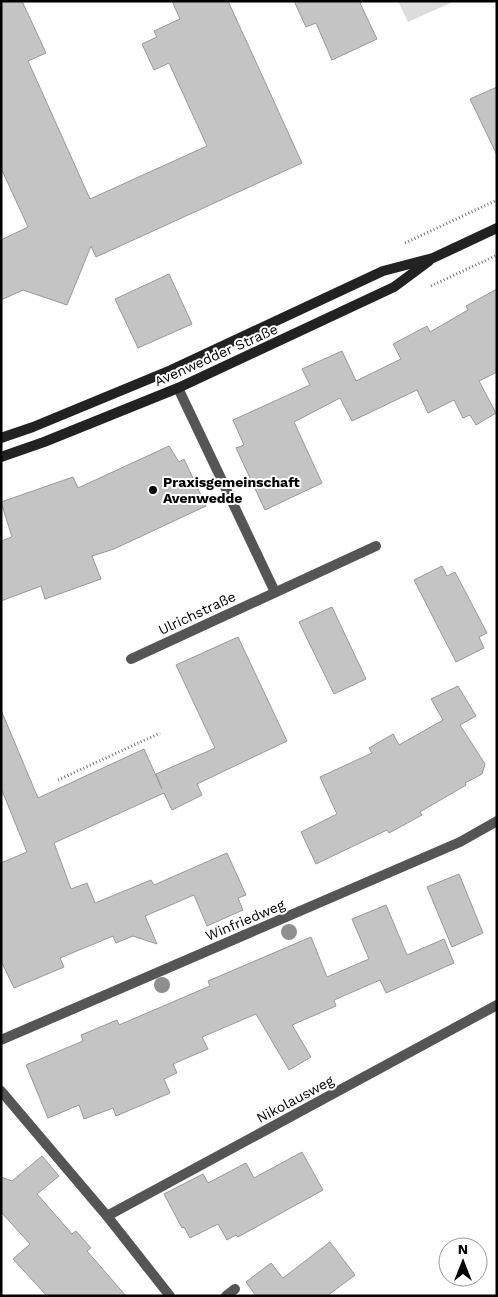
<svg xmlns="http://www.w3.org/2000/svg" width="498" height="1297" viewBox="0 0 498 1297" font-family="'Work Sans',sans-serif">
	<style>
		.green { fill: #dcdcdc }
		.building { fill: #c4c4c4; stroke: #999 }
		.lines { fill: none; stroke-linecap: round; stroke-linejoin: round }
		.path { stroke: #777; stroke-width: 3; stroke-dasharray: 1 2.5; stroke-linecap: butt }
		.service { stroke: #555; stroke-width: 10 }
		.minor { stroke: #555; stroke-width: 10 }
		.secondary { stroke: #222; stroke-width: 10 }
		.tree { fill: #8f8f8f }
		.poi-dot { fill: #000; stroke: #fff; stroke-width: 2 }
		.labels { text-anchor: middle; dominant-baseline: central; stroke-width: 4; stroke-linejoin: round; paint-order: stroke }
		.street-label { font-size: 14px; fill: #000; stroke: #fff }
		.poi-label { font-size: 14px; font-weight: bold; fill: #000; stroke: #fff; text-anchor: start }
	</style>
	<rect width="100%" height="100%" fill="#fff"/>
	<path class="green" d="M398 1H455L408 22Z"/>
	<g class="building">
		<path d="M1 1H22L46 53 28 61 90 199 207 146 169 63 154 70 142 44 157 37 154 31 180 19 172 1H228L302 163 96 257 91 246 67 305 23 290 1 300V240L28 227 1 168Z"/>
		<path d="M294 1H364L360 3 377 39 332 60 316 23 306 27Z"/>
		<path d="M497 87V155L470 99Z"/>
		<path d="M169 274 192 324 138 348 115 299Z"/>
		<path d="M497 289V372L479 381 496 413 476 425 470 415 463 418 454 400 428 413 417 390 352 421 340 398 294 422 322 483 265 510 236 448 244 445 233 420 310 385 302 369 342 351 356 381 401 359 393 344 427 326 430 332 468 310 466 306Z"/>
		<path d="M169 446 179 462 184 459 206 506 114 549 92 556 101 579 45 599 41 586 1 601V541L12 537 1 502 73 477 78 488Z"/>
		<path d="M442 566 447 576 455 572 487 633 479 637 484 648 456 662 414 580Z"/>
		<path d="M332 607 366 679 334 694 299 622Z"/>
		<path d="M238 637 287 741 197 784 202 795 172 810 164 793 54 843 71 889 87 883 95 903 151 880 154 885 227 853 246 895 238 898 243 910 207 926 194 895 145 916 157 944 133 936 116 943 113 936 60 958 64 967 14 988 1 961V863L27 852 1 788V710L38 798 144 749 162 789 156 774 215 748 176 665Z"/>
		<path d="M458 686 476 716 460 725 485 764 482 774 465 783 466 785 420 812 422 815 389 833 387 830 316 864 301 832 337 814 320 777 372 753 369 748 393 734 399 745 443 720 431 699Z"/>
		<path d="M459 874 483 933 452 947 427 887Z"/>
		<path d="M386 905 407 955 444 939 454 963 386 993 380 980 334 1000 336 1006 292 1025 311 1057 289 1070 256 1014 202 1037 208 1049 173 1064 177 1073 164 1079 170 1093 116 1116 113 1108 84 1119 79 1105 48 1118 26 1065 83 1041 81 1035 117 1020 119 1025 210 986 208 981 311 937 327 977 369 959 352 919Z"/>
		<path d="M302 1152 323 1190 238 1237 236 1235 227 1240 218 1224 190 1238 184 1227 182 1228 164 1194 203 1174 208 1183 246 1163 254 1178Z"/>
		<path d="M42 1156 59 1176 37 1194 72 1234 76 1231 91 1248 87 1251 126 1296H47L13 1259 30 1244 1 1212V1177L12 1181Z"/>
		<path d="M330 1242 355 1275 327 1296H256L246 1282 271 1263 283 1278Z"/>
	</g>
	<g class="lines">
		<g class="path">
			<path d="M405 243 497 200"/>
			<path d="M431 286 497 255"/>
			<path d="M58 780 160 733"/>
		</g>
		<path class="service" d="M226 1296 235 1289"/>
		<g class="minor">
			<path d="M178 388 275 592"/>
			<path d="M131 659 376 546"/>
			<path d="M1 1040 460 842 497 821"/>
			<path d="M1 1091 107 1216 170 1296"/>
			<path d="M107 1216 497 1005"/>
		</g>
		<g class="secondary">
			<path d="M1 438 33 427 171 370 383 271 433 258 497 228"/>
			<path d="M1 457 44 442 178 388 394 287 429 261"/>
		</g>
	</g>
	<g class="tree">
		<circle cx="289" cy="932" r="8"/>
		<circle cx="162" cy="985" r="8"/>
	</g>
	<circle class="poi-dot" cx="153" cy="490" r="5"/>
	<g class="labels">
		<g class="street-label">
			<text transform="translate(216 355) rotate(-24)">Avenwedder Straße</text>
			<text transform="translate(197 613) rotate(-25)">Ulrichstraße</text>
			<text transform="translate(245 920) rotate(-23)">Winfriedweg</text>
			<text transform="translate(295 1099) rotate(-28)">Nikolausweg</text>
		</g>
		<g class="poi-label">
			<text x="163" y="482">Praxisgemeinschaft<tspan x="163" dy="16">Avenwedde</tspan></text>
		</g>
	</g>
	<rect width="498" height="1297" fill="none" stroke="#000000" stroke-width="5"/>
	<g transform="translate(463 1262)"><circle r="24" fill="#ffffff" stroke="#999999"/>
	<path d="M0-4L9 19L0 12L-9 19Z" fill="#000000"/>
	<text y="-8" font-size="14" font-weight="bold" text-anchor="middle" fill="#000000">N</text>
	</g>
</svg>
